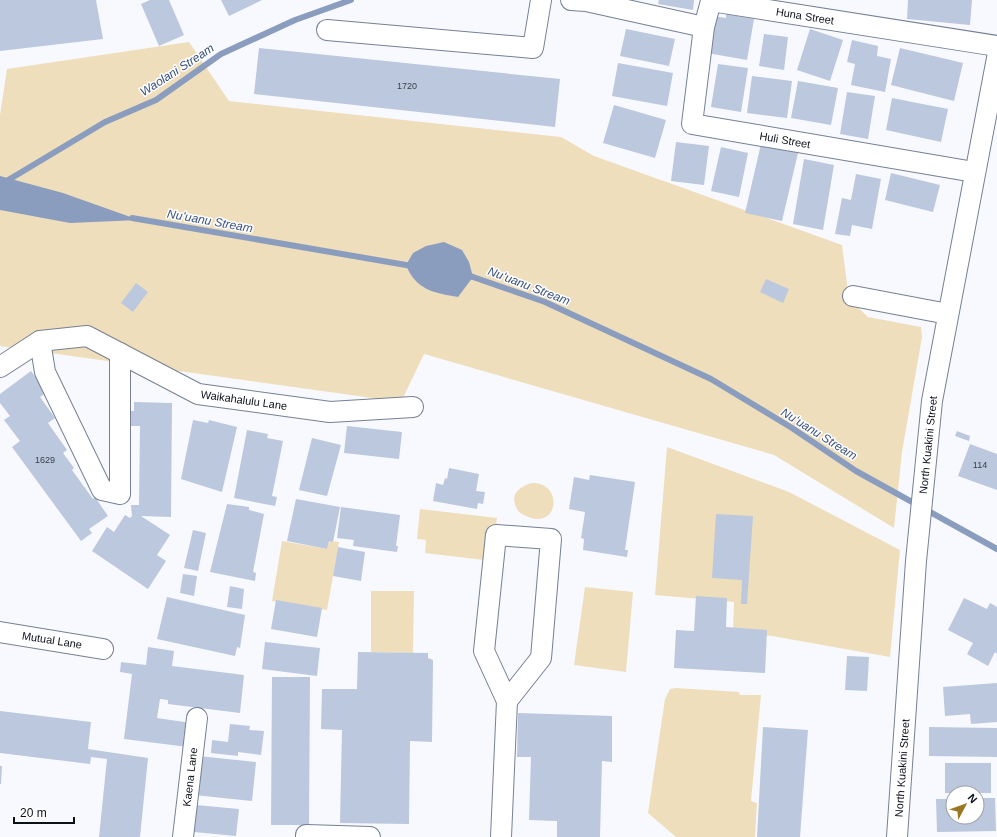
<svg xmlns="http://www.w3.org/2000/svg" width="997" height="837" viewBox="0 0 997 837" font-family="Arial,sans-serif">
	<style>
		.green { fill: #efdebb }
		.water { fill: #8b9dbe }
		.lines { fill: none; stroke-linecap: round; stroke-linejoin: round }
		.stream { stroke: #8b9dbe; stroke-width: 6 }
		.building { fill: #bcc8de }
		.minor-casing { stroke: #758094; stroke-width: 22 }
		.minor { stroke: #fff; stroke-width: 20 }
		.labels { text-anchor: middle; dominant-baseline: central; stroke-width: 3; stroke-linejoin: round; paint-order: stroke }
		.number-label { font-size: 9px; fill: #383e49 }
		.street-label { font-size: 11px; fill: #0c1017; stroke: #fff }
		.water-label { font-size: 12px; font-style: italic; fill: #38517f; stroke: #fff }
	</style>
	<rect width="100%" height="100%" fill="#f7f9fe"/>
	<g class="green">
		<path d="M189 42 229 101 561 137 594 156 842 245 849 299 868 317 921 327 922 337 902 452 894 528 774 455 424 354 401 402 0 346V115L7 69Z"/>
		<path d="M667 447 789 492 900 550 890 657 772 636 733 632 734 602 655 595Z"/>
		<path d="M532 483C565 482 559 535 522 514 518 512 516 508 515 504 511 492 522 486 532 483Z"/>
		<path d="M420 509 497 518 492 561 425 553 426 540 417 539Z"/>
		<path d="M282 541 327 549 329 541 339 542 327 610 272 601Z"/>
		<path d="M585 587 633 592 626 672 574 665Z"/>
		<path d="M371 591H414L413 653 371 652Z"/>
		<path d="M676 688 739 692 740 695H761L751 801 757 803 755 837H676L648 813 665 699 670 689Z"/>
	</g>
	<g class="water">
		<path d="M0 176 63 193 139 220 70 223 0 210Z"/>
		<path d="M444 242 462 250 469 262 473 277 458 297C434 293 416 290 406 265L413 253 426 246Z"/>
	</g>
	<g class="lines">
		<g class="stream">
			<path d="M0 185 105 122 156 100 221 54 295 20 351 0"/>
			<path d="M132 218 412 266"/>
			<path d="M465 275 473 277 545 302 711 379 792 428 856 471 997 549"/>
		</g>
	</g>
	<g class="building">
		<path d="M0 0H96L103 39 0 51Z"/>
		<path d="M150 0H169L184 35 159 46 141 4Z"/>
		<path d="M221 0H262L229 16Z"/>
		<path d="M659 0H694L693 10 658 4Z"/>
		<path d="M908 0H972L970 25 907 19Z"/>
		<path d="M726 14 754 19 747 60 707 53 713 16 726 18Z"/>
		<path d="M626 29 675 39 669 66 620 56Z"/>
		<path d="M810 29 843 40 830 81 797 70Z"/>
		<path d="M764 34 788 37 784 70 759 66Z"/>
		<path d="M852 40 878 46 877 56 891 59 885 92 851 85 855 64 847 62Z"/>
		<path d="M259 48 560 79 555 127 254 94Z"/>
		<path d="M900 48 963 63 954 101 891 85Z"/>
		<path d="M618 63 673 73 667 106 612 96Z"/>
		<path d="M718 64 748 68 741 112 711 107Z"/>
		<path d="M752 76 792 81 787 118 747 113Z"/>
		<path d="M798 81 838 88 831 125 791 118Z"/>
		<path d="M847 92 875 96 868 139 840 134Z"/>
		<path d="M892 98 948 109 941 142 886 130Z"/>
		<path d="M614 105 666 120 655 158 603 143Z"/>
		<path d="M676 142 709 146 704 185 671 181Z"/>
		<path d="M761 144 798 153 782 221 745 213Z"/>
		<path d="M721 147 748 153 739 197 711 191Z"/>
		<path d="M804 159 834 165 823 230 793 224Z"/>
		<path d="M891 173 940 185 933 212 885 200Z"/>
		<path d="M856 174 881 179 872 229 852 225 850 236 835 234 842 198 851 200Z"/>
		<path d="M766 279 789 289 783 303 760 292Z"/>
		<path d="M136 283 148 292 133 312 121 303Z"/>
		<path d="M31 371 47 392 40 397 55 418 48 423 67 450 63 453 74 468 72 470 93 499 95 497 108 516 89 529 92 533 81 541 12 447 20 441 4 420 10 416 0 403V394Z"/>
		<path d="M134 402 172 403 171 517 141 516 170 535 157 555 166 561 148 589 92 551 107 527 114 532 125 515 130 518 132 516 131 505H139L140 426H128V411H134Z"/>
		<path d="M193 420 208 423 209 420 237 427 222 492 181 479Z"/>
		<path d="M347 426 402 432 399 459 344 453Z"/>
		<path d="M247 430 268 434 267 438 283 441 272 496 277 497 275 506 234 498Z"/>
		<path d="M957 431 970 436 969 441 955 436Z"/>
		<path d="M312 438 341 445 327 496 299 490Z"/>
		<path d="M970 444 997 454V490L958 476Z"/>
		<path d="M449 468 479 474 476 491 485 492 483 504 478 503 477 509 433 501 436 483 443 485 445 478 447 479Z"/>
		<path d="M590 475 635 482 625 550H628L627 557 583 550 584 539 581 538 585 512 569 509 574 477 589 480Z"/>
		<path d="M296 499 340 507 333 542 329 541 327 549 287 541Z"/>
		<path d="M227 504 249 507V510L264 514 253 572 256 573 255 581 210 572Z"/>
		<path d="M341 507 400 515 396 546H398L397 552 353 546 354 540 337 538Z"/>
		<path d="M716 514 753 516 747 604H741L742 580 712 578Z"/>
		<path d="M193 530 206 533 198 571 184 568Z"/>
		<path d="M338 547 365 552 361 581 333 576Z"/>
		<path d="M183 574 197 576 194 596 180 593Z"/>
		<path d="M230 586 244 589 242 609 227 607Z"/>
		<path d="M696 596 727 598 726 627 767 630 765 673 674 668 676 630 694 631Z"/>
		<path d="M167 597 245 615 240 648 237 647 235 656 157 639Z"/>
		<path d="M964 598 987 609 990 603 997 607V654L995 652 988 666 967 654 973 643 948 630Z"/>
		<path d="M276 600 322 608 317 637 271 629Z"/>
		<path d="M265 642 320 648 317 676 262 669Z"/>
		<path d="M148 647 174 651 172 666 244 675 240 713 168 704V700L160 699 157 718 191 723 188 747 124 739 132 674 120 672 121 662 146 665Z"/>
		<path d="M358 652 428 653V658L433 660 432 742 410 741 409 824 340 823 342 730 321 729 322 689H357Z"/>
		<path d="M847 656 869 657 867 691 845 690Z"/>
		<path d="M272 677H310L309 825H271Z"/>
		<path d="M997 683V722L971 724 970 714 945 716 943 687Z"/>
		<path d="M0 711 91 722 88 749 148 758 140 837H99L107 759 91 757 90 764 0 753Z"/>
		<path d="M518 713 612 716V762L602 761 600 837H557V821L529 820 531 757H517Z"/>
		<path d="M230 724 250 726 249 730 264 731 261 755 238 752V756L211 753 212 740 228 742Z"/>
		<path d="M763 727 808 730 800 837H757Z"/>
		<path d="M929 727 997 728V757L929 756Z"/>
		<path d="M198 756 256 762 252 801 194 795Z"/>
		<rect x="945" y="763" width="46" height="30"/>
		<path d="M0 766H2L1 784H0Z"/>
		<path d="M977 798H995L996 831 937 832 936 799H953V817H977Z"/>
		<path d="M196 805 239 809 236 836 194 832Z"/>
	</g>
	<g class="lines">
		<g class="minor-casing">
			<g id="minor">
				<path d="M571 0 586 1 704 27"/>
				<path d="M327 30 533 48 541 0"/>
				<path d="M974 172 692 124 704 27 711 1 997 46"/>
				<path d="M853 296 948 314"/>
				<path d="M40 341 45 372 102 490 120 494V353"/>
				<path d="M0 367 40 341 87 336 198 394 330 412 413 407"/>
				<path d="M496 535 551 539 541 658 507 701 484 651Z"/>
				<path d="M0 632 103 649"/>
				<path d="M183 837 197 718"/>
				<path d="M306 837V835L370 837"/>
				<path d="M501 837 507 701"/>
				<path d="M897 837 916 561 932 401 997 58"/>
			</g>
		</g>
		<use href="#minor" class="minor"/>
	</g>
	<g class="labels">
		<g class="number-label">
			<text x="407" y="86">1720</text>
			<text x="45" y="460">1629</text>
			<text x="980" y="465">114</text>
		</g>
		<g class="street-label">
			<text transform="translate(805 16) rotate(9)">Huna Street</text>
			<text transform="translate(785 140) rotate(10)">Huli Street</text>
			<text transform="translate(244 400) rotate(8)">Waikahalulu Lane</text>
			<text transform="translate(928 445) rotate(-84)">North Kuakini Street</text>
			<text transform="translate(52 640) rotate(9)">Mutual Lane</text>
			<text transform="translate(902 768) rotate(-86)">North Kuakini Street</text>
			<text transform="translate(190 777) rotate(-83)">Kaena Lane</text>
		</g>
		<g class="water-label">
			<text transform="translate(177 70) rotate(-33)">Waolani Stream</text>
			<text transform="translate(210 221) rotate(10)">Nuʻuanu Stream</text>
			<text transform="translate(529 286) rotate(21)">Nuʻuanu Stream</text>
			<text transform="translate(819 434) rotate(32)">Nuʻuanu Stream</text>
		</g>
	</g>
	<g transform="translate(965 805) rotate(49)"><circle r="19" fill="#ffffff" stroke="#9e9fa2"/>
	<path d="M0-3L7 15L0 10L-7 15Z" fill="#997620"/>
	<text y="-6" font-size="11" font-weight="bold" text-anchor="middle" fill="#0c1017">N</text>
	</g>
	<path d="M14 817v6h60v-6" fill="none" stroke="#0c1017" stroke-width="2"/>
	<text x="20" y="817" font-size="12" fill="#0c1017" stroke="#ffffff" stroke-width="3" paint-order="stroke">20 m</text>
</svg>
